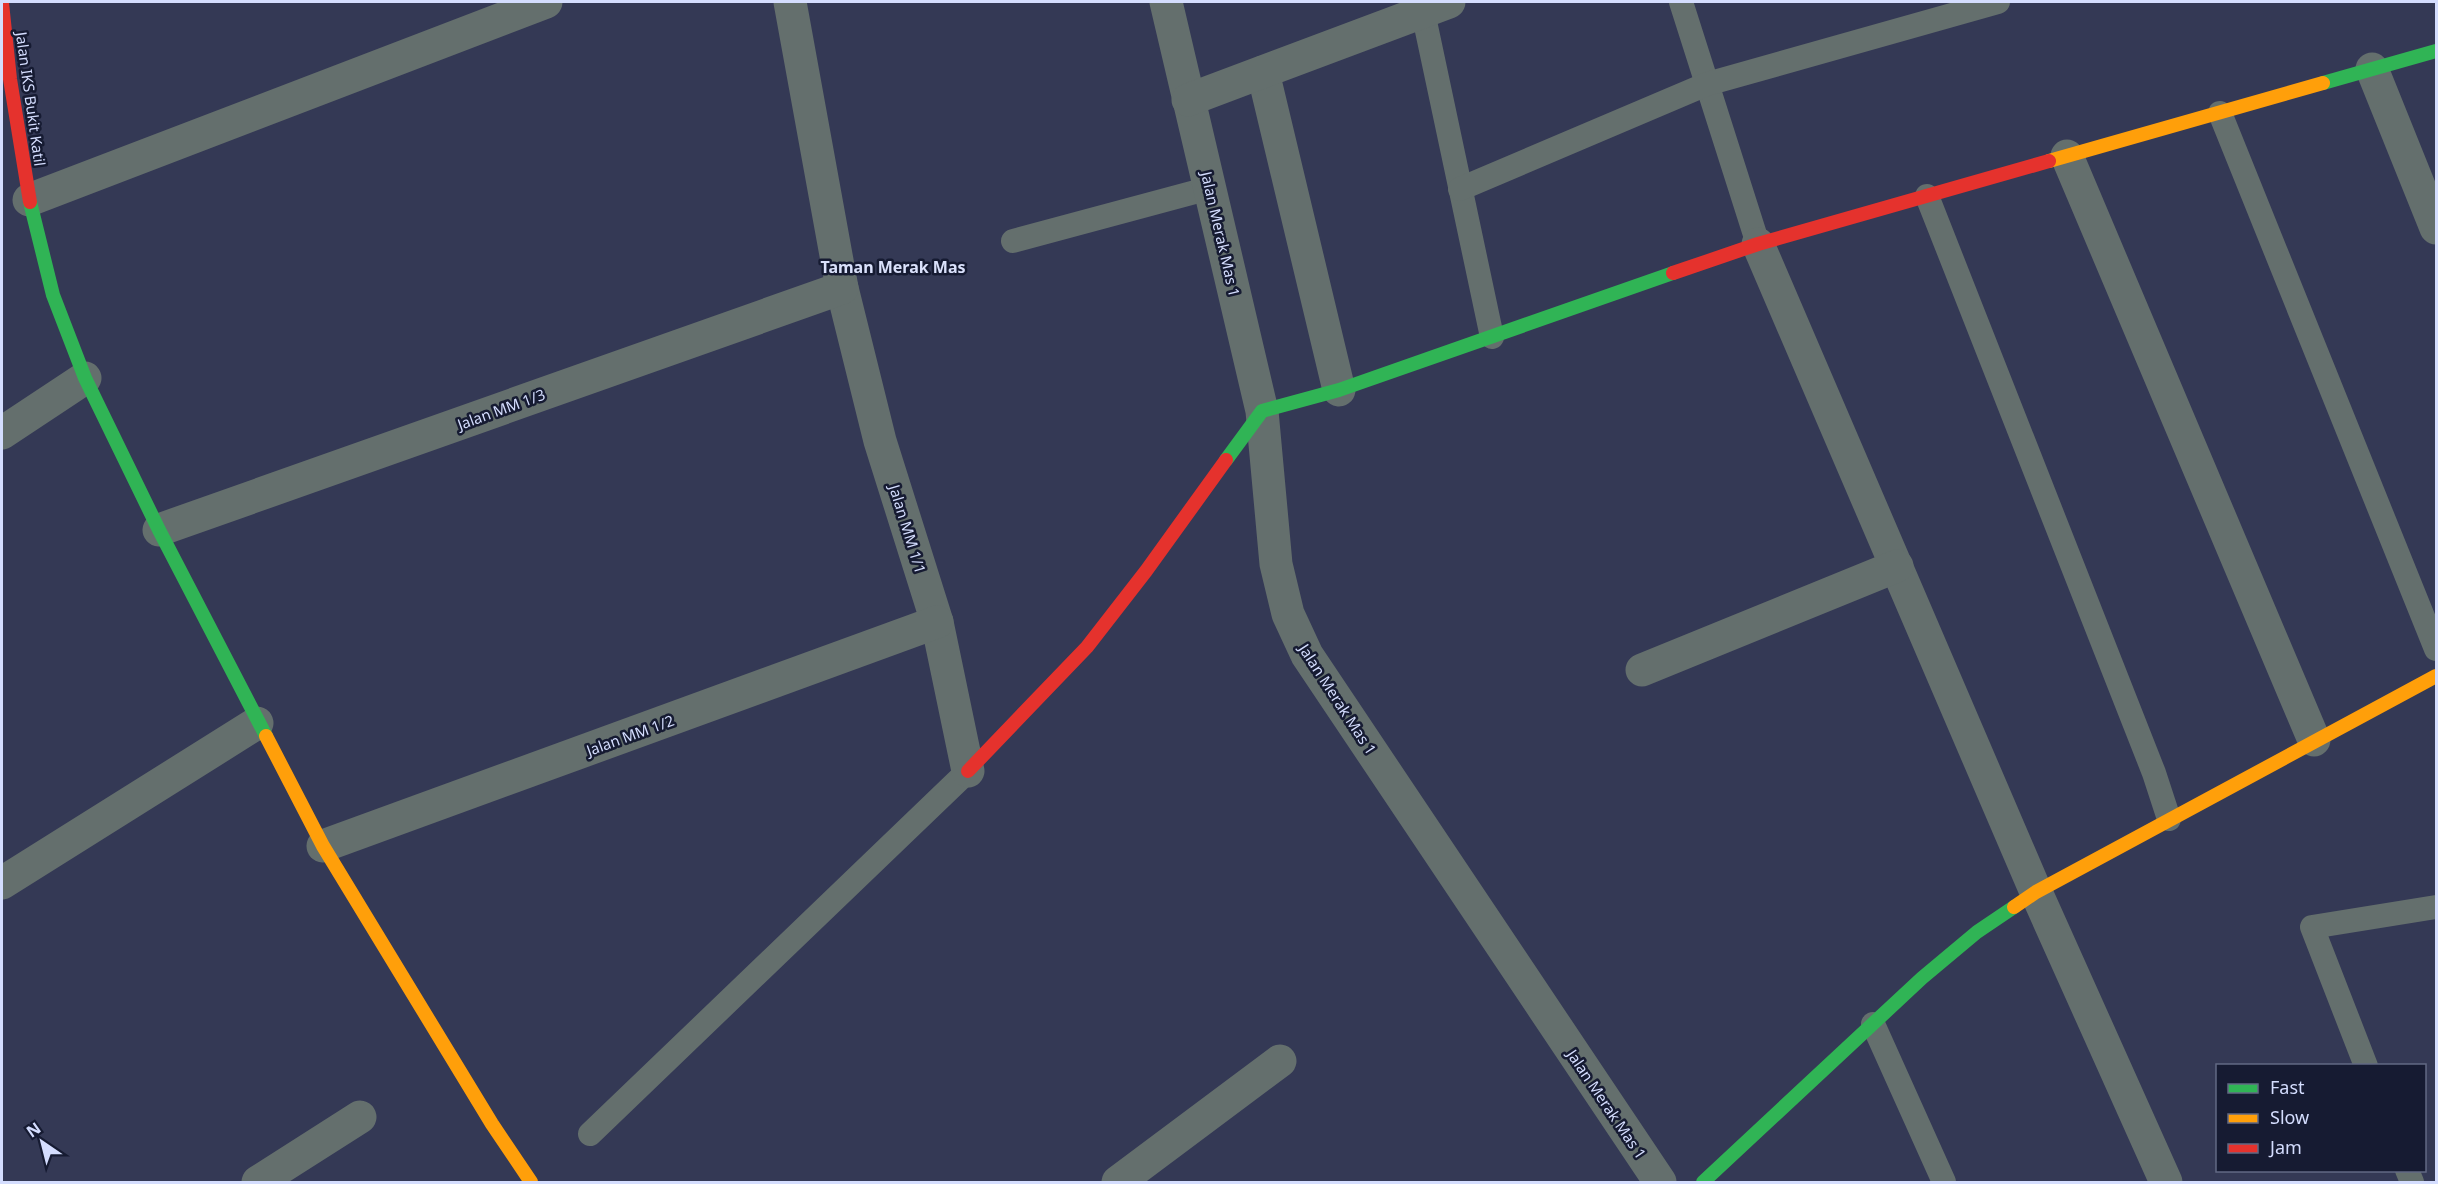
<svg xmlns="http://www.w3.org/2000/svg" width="2438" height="1184" viewBox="0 0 2438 1184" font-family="'Noto Sans',sans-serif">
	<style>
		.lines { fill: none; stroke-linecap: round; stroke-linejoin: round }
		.lane { stroke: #646f6d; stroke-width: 24 }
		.street { stroke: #646f6d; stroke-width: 33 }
		.fast { stroke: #30b455; stroke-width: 14 }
		.slow { stroke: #ff9f0a; stroke-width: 14 }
		.jam { stroke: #e5322d; stroke-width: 14 }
		.labels { text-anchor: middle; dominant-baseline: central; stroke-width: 5; stroke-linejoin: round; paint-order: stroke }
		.street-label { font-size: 15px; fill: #d4ddfe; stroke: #161b32 }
		.neighbourhood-label { font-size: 16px; font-weight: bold; fill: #dae1fb; stroke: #161b32 }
	</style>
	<rect width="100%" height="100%" fill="#343955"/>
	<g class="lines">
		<g class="lane">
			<path d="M1681 2 1758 244"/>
			<path d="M1423 12 1492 337"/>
			<path d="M2220 113 2436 649"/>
			<path d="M1460 189 1707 84 1998 2"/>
			<path d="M1927 196 2154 773 2169 819"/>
			<path d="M1013 241 1210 188"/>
			<path d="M1873 1024 1944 1182"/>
			<path d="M2366 1066 2312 927 2436 907"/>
			<path d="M590 1134 968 771"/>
			<path d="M2407 1170 2412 1182"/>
		</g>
		<g class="street">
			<path d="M790 2 842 288 880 441 937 622 968 771"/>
			<path d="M1166 2 1262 411 1276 564 1288 614 1307 655 1660 1182"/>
			<path d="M2372 69 2436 228"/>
			<path d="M1263 72 1339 390"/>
			<path d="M1188 100 1449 2"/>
			<path d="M2067 156 2314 740"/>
			<path d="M29 200 546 2"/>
			<path d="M1758 244 2036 892 2166 1182"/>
			<path d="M2 433 85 378"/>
			<path d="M159 530 842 288"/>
			<path d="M1642 670 1897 566"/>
			<path d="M323 846 937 622"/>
			<path d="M2 883 257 723"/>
			<path d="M258 1182 360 1117"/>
			<path d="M1118 1182 1280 1061"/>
		</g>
		<g class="fast">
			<path d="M2323 83 2436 51"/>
			<path d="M30 202 53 295 85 378 159 530 266 736"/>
			<path d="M1226 460 1262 411 1339 390 1673 273"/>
			<path d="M1703 1182 1922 978 1977 932 2014 907"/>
		</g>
		<g class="slow">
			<path d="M2049 161 2323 83"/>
			<path d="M266 736 323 846 492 1124 531 1182"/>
			<path d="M2014 907 2036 892 2436 676"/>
		</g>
		<g class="jam">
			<path d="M2 3 10 79 30 202"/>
			<path d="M1673 273 1758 244 2049 161"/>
			<path d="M968 771 1087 647 1146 571 1226 460"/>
		</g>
	</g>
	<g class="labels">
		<g class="street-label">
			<text transform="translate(31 99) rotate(82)">Jalan IKS Bukit Katil</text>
			<text transform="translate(1221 234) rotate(77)">Jalan Merak Mas 1</text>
			<text transform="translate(501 409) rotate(-20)">Jalan MM 1/3</text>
			<text transform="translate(908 529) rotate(73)">Jalan MM 1/1</text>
			<text transform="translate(1338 699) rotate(57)">Jalan Merak Mas 1</text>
			<text transform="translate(630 735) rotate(-20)">Jalan MM 1/2</text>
			<text transform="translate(1607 1104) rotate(56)">Jalan Merak Mas 1</text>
		</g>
		<g class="neighbourhood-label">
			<text x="893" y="267">Taman Merak Mas</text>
		</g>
	</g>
	<rect width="2438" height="1184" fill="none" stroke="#d4ddfe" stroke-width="6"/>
	<rect x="2216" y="1064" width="210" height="108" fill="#161b32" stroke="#626984" stroke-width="1.5"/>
	<rect x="2228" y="1084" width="30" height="9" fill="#30b455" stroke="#626984" stroke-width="1.5"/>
	<text x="2270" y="1094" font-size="18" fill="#d4ddfe">Fast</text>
	<rect x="2228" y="1114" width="30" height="9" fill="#ff9f0a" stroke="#626984" stroke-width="1.5"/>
	<text x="2270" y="1124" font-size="18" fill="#d4ddfe">Slow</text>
	<rect x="2228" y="1144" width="30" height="9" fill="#e5322d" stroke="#626984" stroke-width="1.5"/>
	<text x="2270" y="1154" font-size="18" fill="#d4ddfe">Jam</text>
	<g transform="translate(42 1142) rotate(325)" stroke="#161b32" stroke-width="4.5" paint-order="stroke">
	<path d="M0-4.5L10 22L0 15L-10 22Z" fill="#d4ddfe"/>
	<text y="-9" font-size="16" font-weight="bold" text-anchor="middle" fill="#d4ddfe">N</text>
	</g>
</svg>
